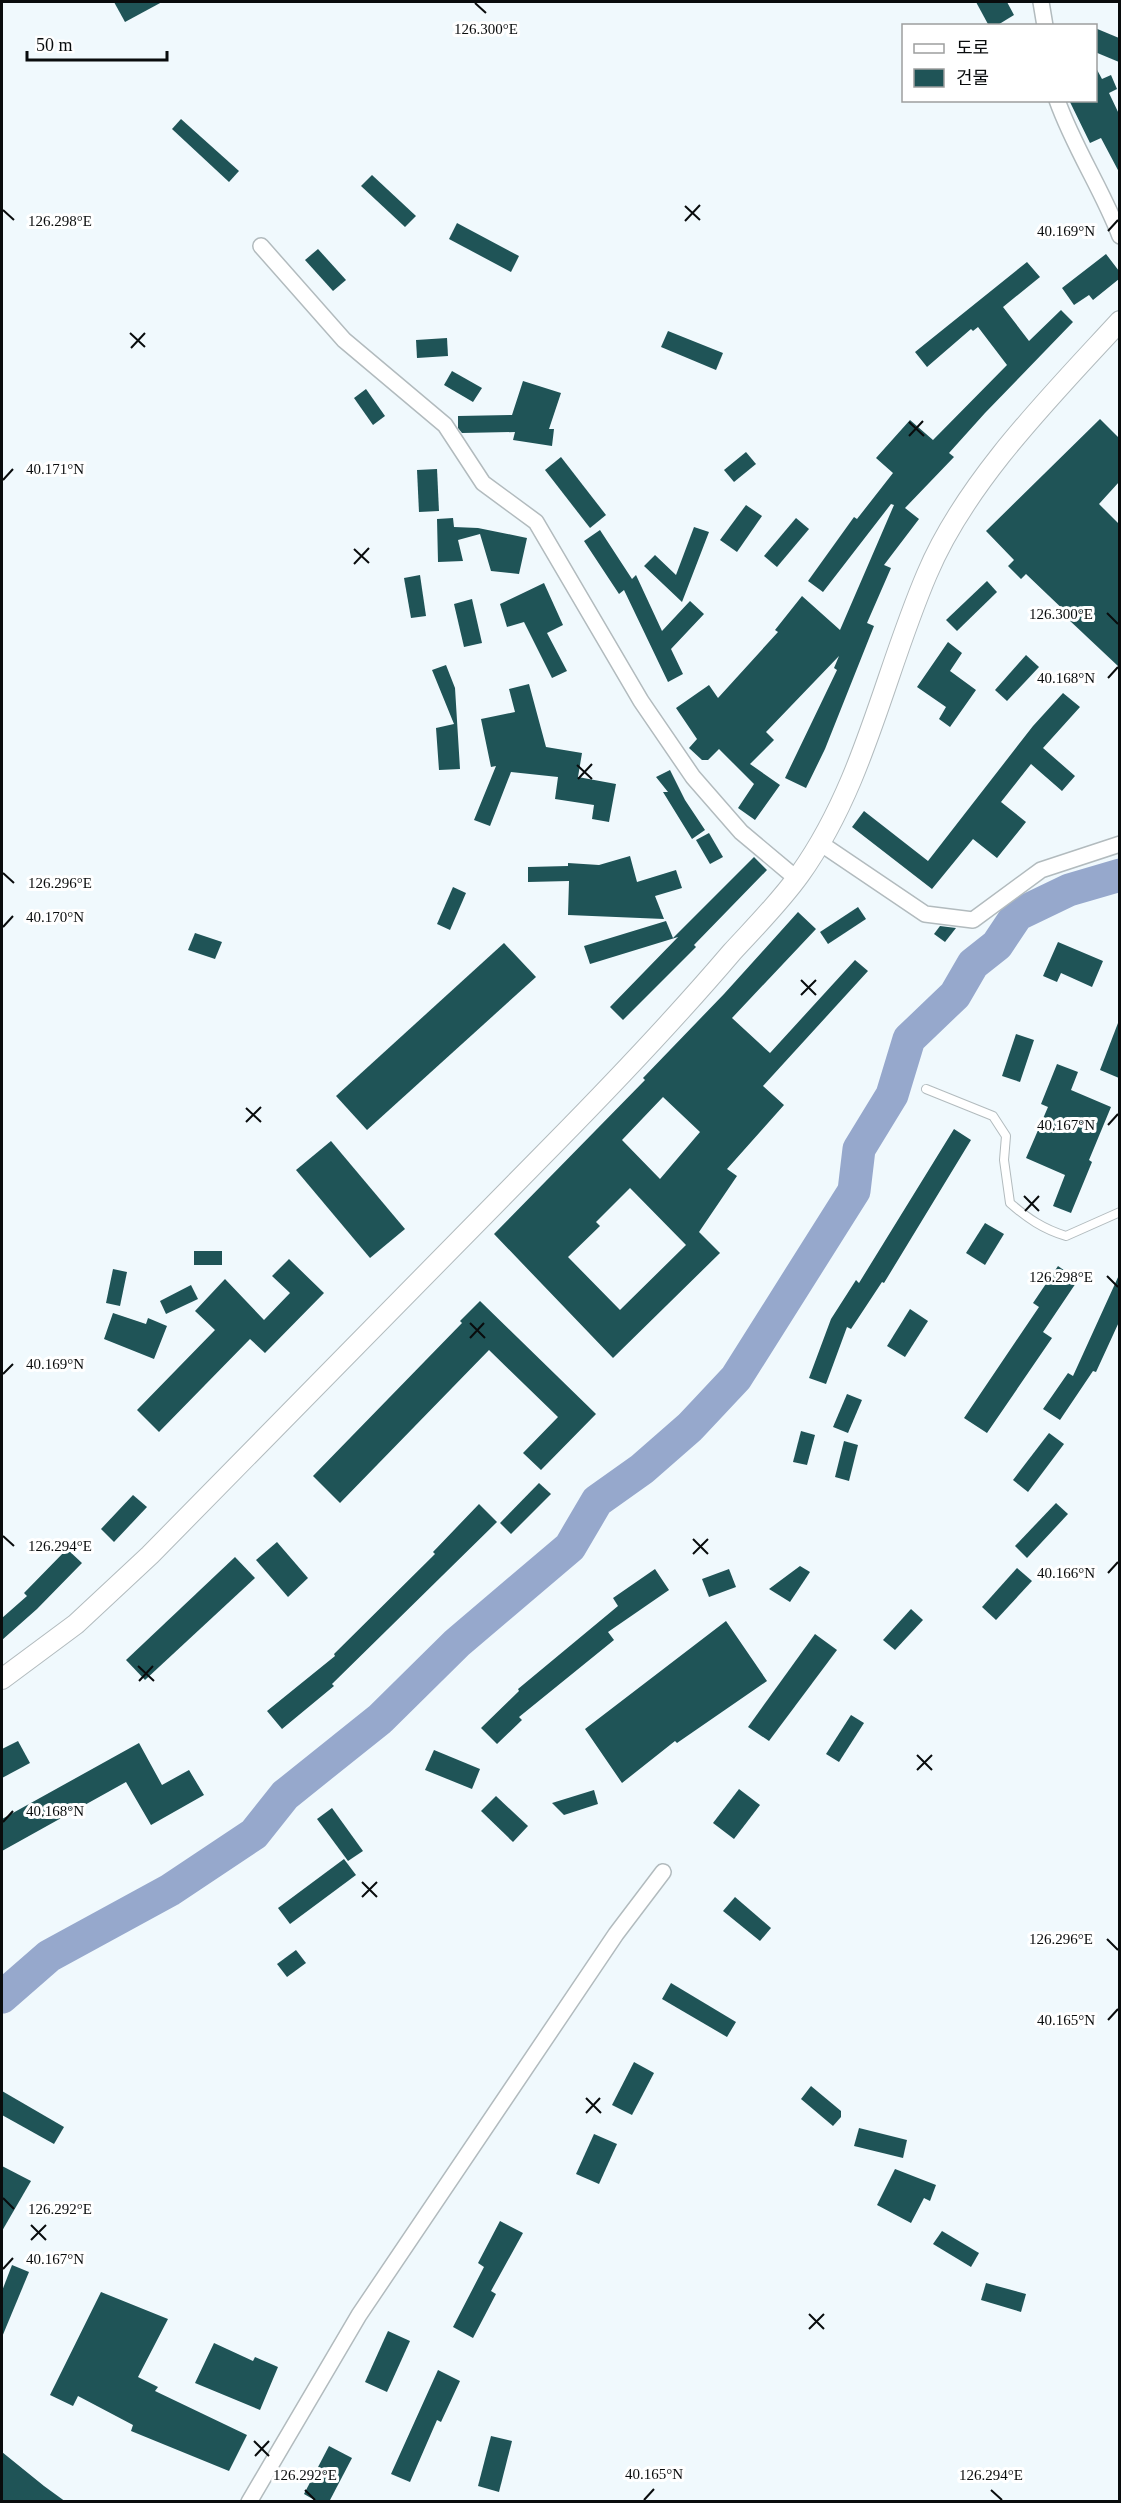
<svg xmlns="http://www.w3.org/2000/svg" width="1121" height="2503" viewBox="0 0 1121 2503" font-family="'Times New Roman','Noto Sans KR',serif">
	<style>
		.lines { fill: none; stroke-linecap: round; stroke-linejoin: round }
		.river { stroke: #96a8cc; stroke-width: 33 }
		.building { fill: #1f5457; fill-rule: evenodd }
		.service-casing { stroke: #b2bbbe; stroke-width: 10 }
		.minor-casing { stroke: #b2bbbe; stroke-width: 18 }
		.tertiary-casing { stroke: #b2bbbe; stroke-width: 22 }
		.service { stroke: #fff; stroke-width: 8 }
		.minor { stroke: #fff; stroke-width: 15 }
		.tertiary { stroke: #fff; stroke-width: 20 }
		.ticks { fill: none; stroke: #090c0d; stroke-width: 2 }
		.ticks-label { font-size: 15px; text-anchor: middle; fill: #090c0d; stroke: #fff; stroke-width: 6; stroke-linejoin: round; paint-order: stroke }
	</style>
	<rect width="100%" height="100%" fill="#f0f9fd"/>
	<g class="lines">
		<path class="river" d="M2 1997 49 1956 170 1890 254 1834 285 1795 380 1719 457 1643 570 1547 597 1501 642 1469 690 1427 736 1378 854 1191 859 1149 892 1095 909 1039 955 995 973 964 997 945 1017 915 1069 890 1120 875"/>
	</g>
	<g class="building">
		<path d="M114 2H162L125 22Z"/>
		<path d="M976 2H1007L1014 15 996 26H989Z"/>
		<path d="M1095 28 1119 38V62L1095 52Z"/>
		<path d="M1095 66 1102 79 1111 75 1117 89 1109 93 1119 114V172L1101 138 1090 143 1069 100H1095Z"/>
		<path d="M181 119 239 171 229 182 172 129Z"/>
		<path d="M372 175 416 216 405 227 361 186Z"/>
		<path d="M457 223 519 256 511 272 449 239Z"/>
		<path d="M318 249 346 280 333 291 305 260Z"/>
		<path d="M1106 254 1119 271V279L1093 300 1089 295 1074 305 1062 288Z"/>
		<path d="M1027 262 1040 277 1003 307 1029 341 1061 310 1073 322 985 413 949 453 954 457 905 508 919 519 884 565 891 568 867 623 874 626 825 749 806 788 785 778 837 670 834 668 839 656 766 732 774 740 750 764 780 785 755 820 738 808 754 784 719 749 708 760H702L689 748 697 739 676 708 709 685 718 698 778 632 775 630 802 596 840 630 894 505 891 504 823 592 808 581 854 517 857 519 893 473 876 458 910 420 933 440 1007 365 978 327 973 331 971 329 927 367 915 352Z"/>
		<path d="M668 331 723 353 716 370 661 347Z"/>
		<path d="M447 338 448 356 417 358 416 340Z"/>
		<path d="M452 371 482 388 473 402 444 385Z"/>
		<path d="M523 381 561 393 549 429H554L552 446 513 440 515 432 462 433 458 428V416L512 415Z"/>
		<path d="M366 389 385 416 373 425 354 398Z"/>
		<path d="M1100 419 1119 438V482L1099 504 1119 524V667L1068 619 1070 616 1026 574 1021 579 1008 566 1014 560 986 531Z"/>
		<path d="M746 452 756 464 734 482 724 470Z"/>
		<path d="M561 457 606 515 590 528 545 470Z"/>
		<path d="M437 469 439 511 419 512 417 470Z"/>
		<path d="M746 505 762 516 737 552 720 540Z"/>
		<path d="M453 518 454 527 478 528 527 538 519 574 491 571 480 534 458 540 463 561 438 562 437 519Z"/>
		<path d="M796 518 809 529 777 567 764 556Z"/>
		<path d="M694 527 709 532 682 602 644 566 655 555 676 575Z"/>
		<path d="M600 530 632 579 636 575 662 631 690 601 704 614 671 649 683 674 668 682 624 590 619 594 584 541Z"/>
		<path d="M420 575 426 616 411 618 404 578Z"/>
		<path d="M987 581 997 592 957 631 946 620Z"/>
		<path d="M544 583 563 625 547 633 567 671 552 678 524 622 507 627 500 604Z"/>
		<path d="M472 599 482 643 464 647 454 604Z"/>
		<path d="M948 642 962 653 950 671 976 690 950 727 939 719 946 707 917 687Z"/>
		<path d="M1026 655 1039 667 1007 701 995 690Z"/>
		<path d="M446 665 455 688 460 769 439 770 436 728 454 724 432 670Z"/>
		<path d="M529 684 546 747 582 753 578 777 616 784 609 822 592 819 594 805 555 799 558 777 511 772 490 826 474 820 496 766 491 767 481 719 515 712 509 689Z"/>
		<path d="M1063 693 1080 707 1043 748 1075 776 1062 791 1031 764 1001 802 1026 822 997 858 973 839 932 889 852 827 864 811 928 861 1033 726Z"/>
		<path d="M670 770 685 800 705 830 692 839 663 792H668L656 777Z"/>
		<path d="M709 833 723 857 710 864 696 840Z"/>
		<path d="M630 856 637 882 676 870 682 888 655 896 664 919 568 915 569 881 528 882V867L568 866V863L599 865Z"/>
		<path d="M754 857 767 870 694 945 696 947 623 1020 610 1007 678 937 590 964 584 946 666 921 673 938Z"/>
		<path d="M453 887 466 893 450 930 437 924Z"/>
		<path d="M858 907 866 919 828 944 820 932Z"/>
		<path d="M798 912 816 929 732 1018 770 1053 855 960 868 971 763 1086 784 1105 727 1169 737 1176 699 1232 720 1253 613 1358 494 1234 645 1080 643 1078 724 994ZM663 1097 700 1132 660 1179 622 1140ZM630 1188 686 1245 620 1310 568 1257 600 1226 596 1222Z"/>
		<path d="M940 926 956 928 945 942 934 934Z"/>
		<path d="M195 933 222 942 215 959 188 950Z"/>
		<path d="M1058 942 1103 961 1092 987 1061 973 1057 982 1043 976Z"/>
		<path d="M504 943 536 977 367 1130 336 1096Z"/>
		<path d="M1118 1023H1119V1078L1100 1070Z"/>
		<path d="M1016 1034 1034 1040 1020 1082 1002 1076Z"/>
		<path d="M1057 1064 1078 1072 1071 1090 1111 1107 1089 1160 1092 1162 1071 1213 1053 1206 1065 1175 1026 1158 1048 1107 1041 1104Z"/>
		<path d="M954 1129 971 1140 884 1283 882 1282 851 1329 847 1327 826 1384 809 1378 831 1319 856 1280 859 1283Z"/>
		<path d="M331 1141 405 1229 370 1258 296 1170Z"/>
		<path d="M985 1223 1004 1234 985 1265 966 1253Z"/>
		<rect x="194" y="1251" width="28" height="14"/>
		<path d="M289 1259 324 1293 265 1353 250 1339 159 1432 137 1410 215 1330 195 1311 225 1279 264 1320 290 1293 272 1276Z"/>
		<path d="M1058 1266 1078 1280 1043 1332 1052 1338 987 1433 964 1418 1039 1307 1033 1303Z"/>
		<path d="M113 1269 127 1272 120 1306 106 1303Z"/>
		<path d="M1119 1275V1322L1096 1372 1093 1371 1060 1420 1043 1409 1068 1373 1073 1376Z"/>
		<path d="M191 1285 198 1299 166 1314 160 1301Z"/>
		<path d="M480 1301 596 1414 541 1470 523 1453 558 1417 489 1350 340 1503 313 1476 462 1323 460 1321Z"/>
		<path d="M910 1309 928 1321 905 1357 887 1346Z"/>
		<path d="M113 1313 146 1324 148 1318 167 1326 154 1359 104 1339Z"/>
		<path d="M847 1394 862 1400 848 1433 833 1427Z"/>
		<path d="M801 1431 815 1435 807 1465 793 1462Z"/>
		<path d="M1049 1433 1064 1444 1028 1492 1013 1480Z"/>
		<path d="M844 1441 858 1445 849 1481 835 1477Z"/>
		<path d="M539 1483 551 1494 511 1534 500 1523Z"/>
		<path d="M133 1495 147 1507 114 1542 101 1529Z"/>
		<path d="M1056 1503 1068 1514 1027 1558 1015 1546Z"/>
		<path d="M479 1504 497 1522 332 1684 334 1686 282 1729 267 1711 335 1656 334 1654 435 1554 433 1552Z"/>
		<path d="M277 1542 308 1578 288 1597 256 1560Z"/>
		<path d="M67 1549 82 1563 37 1609 2 1640V1618L27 1596 24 1593Z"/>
		<path d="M235 1557 255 1578 145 1680 126 1660Z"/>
		<path d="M800 1566 810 1572 790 1602 769 1589Z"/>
		<path d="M1017 1568 1032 1581 996 1620 982 1607Z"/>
		<path d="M655 1569 669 1590 608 1632 614 1640 519 1717 522 1720 497 1744 481 1728 519 1691 518 1689 618 1606 613 1598Z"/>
		<path d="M729 1569 736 1587 709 1597 702 1579Z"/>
		<path d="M911 1609 923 1620 895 1650 883 1640Z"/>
		<path d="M726 1621 767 1681 677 1743 675 1741 622 1783 585 1729Z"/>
		<path d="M815 1634 837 1650 769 1741 748 1727Z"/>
		<path d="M851 1715 864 1723 839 1762 826 1754Z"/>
		<path d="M18 1741 30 1763 2 1778V1749Z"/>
		<path d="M139 1743 162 1785 189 1770 204 1795 151 1825 126 1782 2 1851V1819Z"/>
		<path d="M434 1750 480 1769 472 1789 425 1770Z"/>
		<path d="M739 1789 760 1805 734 1839 713 1823Z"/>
		<path d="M594 1790 598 1804 564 1815 552 1803Z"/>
		<path d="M496 1796 528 1826 513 1842 481 1811Z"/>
		<path d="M332 1808 363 1851 348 1861 317 1819Z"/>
		<path d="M344 1859 356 1875 290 1924 278 1908Z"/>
		<path d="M735 1897 771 1928 760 1941 723 1911Z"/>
		<path d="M296 1950 306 1963 287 1977 277 1964Z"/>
		<path d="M671 1983 736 2022 727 2037 662 1999Z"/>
		<path d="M634 2062 654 2073 632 2115 612 2105Z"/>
		<path d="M811 2086 841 2111V2117L833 2126 801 2099Z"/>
		<path d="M2 2091 64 2127 54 2144 2 2115Z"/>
		<path d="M859 2128 907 2140 903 2158 854 2146Z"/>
		<path d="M594 2134 617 2144 599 2184 576 2174Z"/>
		<path d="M2 2166 31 2181 2 2231Z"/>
		<path d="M895 2169 936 2185 930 2201 924 2198 911 2223 877 2205Z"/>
		<path d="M500 2221 523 2233 491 2291 496 2294 473 2338 453 2327 484 2267 478 2263Z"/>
		<path d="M942 2231 979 2253 971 2267 933 2244Z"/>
		<path d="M12 2265 29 2272 2 2337V2291Z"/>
		<path d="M986 2283 1026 2294 1021 2312 981 2300Z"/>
		<path d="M101 2292 168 2319 138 2377 158 2387 155 2391 247 2435 229 2471 131 2431 133 2425 78 2396 73 2406 50 2395Z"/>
		<path d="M388 2331 410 2341 387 2392 365 2382Z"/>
		<path d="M214 2343 253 2361 255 2357 278 2367 260 2410 195 2383Z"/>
		<path d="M438 2370 460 2381 441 2422 437 2420 410 2482 391 2474Z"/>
		<path d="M491 2436 512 2441 499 2492 478 2486Z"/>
		<path d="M329 2446 352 2458 329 2502H318L304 2494Z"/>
		<path d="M2 2452 44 2486 66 2502H2Z"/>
	</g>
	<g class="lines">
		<g class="service-casing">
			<path id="service" d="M926 1089 993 1116 1006 1136 1004 1160 1010 1203C1027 1218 1043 1229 1066 1236L1120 1212"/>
		</g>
		<g class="minor-casing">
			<g id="minor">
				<path d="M1041 2 1045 26"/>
				<path d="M1057 100C1074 148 1102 189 1120 236"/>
				<path d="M261 246 344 340 445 425 483 483 536 522 641 701 693 777 741 832 797 879"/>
				<path d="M820 843 925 914 973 920 1041 870 1120 844"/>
				<path d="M249 2502 359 2315 616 1934 663 1872"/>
			</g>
		</g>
		<g class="tertiary-casing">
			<path id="tertiary" d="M2 1679 76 1624 150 1555C284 1418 419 1282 553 1145 614 1083 675 1019 732 952 755 927 780 902 800 874 864 784 884 674 927 574 966 481 1052 395 1120 321"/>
		</g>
		<use href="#service" class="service"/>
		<use href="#minor" class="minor"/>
		<use href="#tertiary" class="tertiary"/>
	</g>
	<path class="ticks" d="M475 3 486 13M685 206 700 220M3 210 14 220M685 221 700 205M1108 231 1118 220M130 333 145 347M131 348 145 333M909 422 924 436M909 436 923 421M3 480 13 469M354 549 369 563M354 564 369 548M1107 613 1118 624M1108 678 1118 667M577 765 592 779M578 779 592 764M3 873 14 883M3 927 13 916M801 980 816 995M801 995 816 980M246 1108 261 1122M246 1122 261 1107M1108 1125 1118 1114M1024 1196 1039 1211M1025 1211 1039 1196M1107 1276 1118 1287M470 1323 485 1338M470 1338 484 1323M3 1374 13 1364M3 1536 14 1546M693 1539 708 1554M693 1554 708 1539M1108 1573 1118 1562M138 1666 154 1681M139 1681 153 1666M917 1755 932 1770M917 1770 932 1755M3 1822 13 1811M362 1882 377 1897M362 1897 377 1882M1107 1939 1118 1950M1108 2020 1118 2009M586 2098 601 2113M586 2113 600 2098M3 2198 14 2209M31 2225 46 2240M31 2240 46 2225M3 2269 13 2258M809 2314 824 2329M809 2329 824 2314M254 2441 269 2456M255 2456 269 2441M305 2490 315 2500M991 2490 1002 2500M644 2500 654 2489"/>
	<g class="ticks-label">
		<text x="486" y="34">126.300°E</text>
		<text x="60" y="226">126.298°E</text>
		<text x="1066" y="236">40.169°N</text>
		<text x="55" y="474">40.171°N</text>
		<text x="1061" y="619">126.300°E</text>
		<text x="1066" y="683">40.168°N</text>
		<text x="60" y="888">126.296°E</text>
		<text x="55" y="922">40.170°N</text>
		<text x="1066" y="1130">40.167°N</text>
		<text x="1061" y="1282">126.298°E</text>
		<text x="55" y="1369">40.169°N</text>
		<text x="60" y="1551">126.294°E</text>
		<text x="1066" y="1578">40.166°N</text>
		<text x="55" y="1816">40.168°N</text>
		<text x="1061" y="1944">126.296°E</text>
		<text x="1066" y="2025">40.165°N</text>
		<text x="60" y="2214">126.292°E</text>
		<text x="55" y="2264">40.167°N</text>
		<text x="654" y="2479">40.165°N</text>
		<text x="305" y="2480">126.292°E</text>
		<text x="991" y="2480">126.294°E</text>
	</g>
	<rect width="1121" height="2503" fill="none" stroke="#090c0d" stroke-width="6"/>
	<rect x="902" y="24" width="195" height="78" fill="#ffffff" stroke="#9d9e9e" stroke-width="1.5"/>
	<rect x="914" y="44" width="30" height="9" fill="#ffffff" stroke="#9d9e9e" stroke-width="1.5"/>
	<text x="956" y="54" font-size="18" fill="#090c0d">도로</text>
	<rect x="914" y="69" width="30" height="18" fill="#1f5457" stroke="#9d9e9e" stroke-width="1.5"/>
	<text x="956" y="84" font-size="18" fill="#090c0d">건물</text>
	<path d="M27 51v9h140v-9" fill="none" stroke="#090c0d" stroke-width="3"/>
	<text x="36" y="51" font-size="18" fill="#090c0d" stroke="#ffffff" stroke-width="4.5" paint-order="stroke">50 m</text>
</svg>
